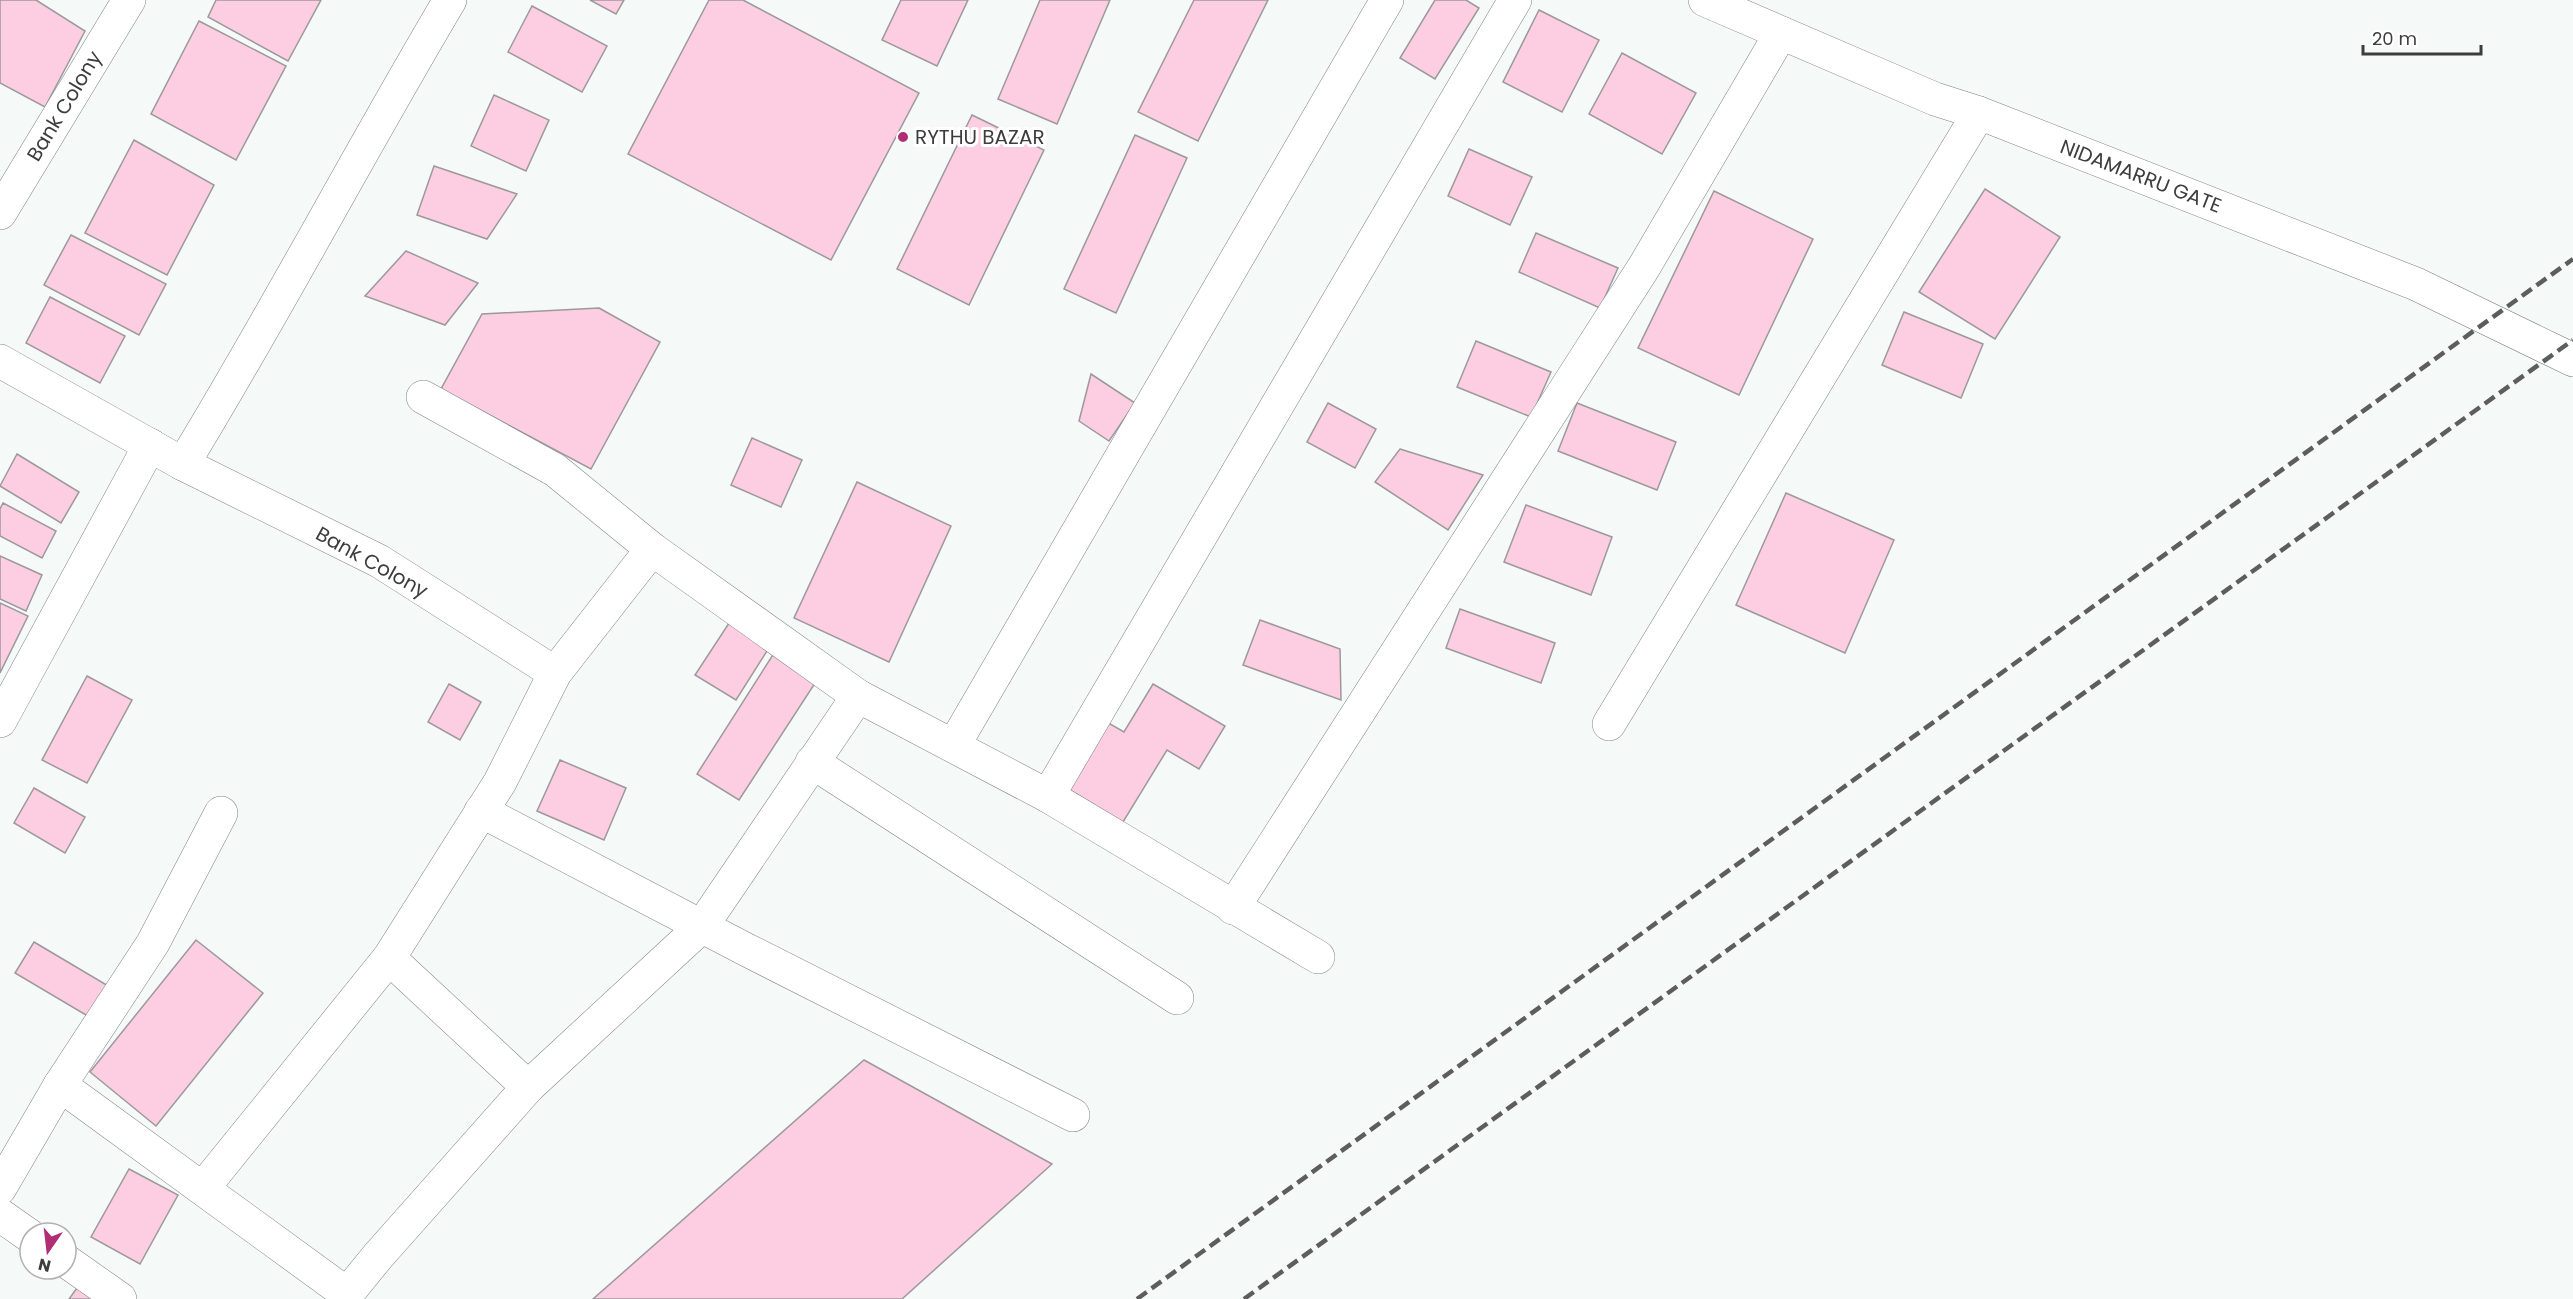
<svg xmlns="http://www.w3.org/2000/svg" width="2573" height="1299" viewBox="0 0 2573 1299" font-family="Poppins,sans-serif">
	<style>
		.building { fill: #fdcee1; stroke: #9d999b; stroke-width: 1.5 }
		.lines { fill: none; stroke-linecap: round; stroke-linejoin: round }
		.minor-casing { stroke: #818483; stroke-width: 34 }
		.secondary-casing { stroke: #818483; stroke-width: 34 }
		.minor { stroke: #fff; stroke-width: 33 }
		.secondary { stroke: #fff; stroke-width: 33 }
		.rail { stroke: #5c5e5d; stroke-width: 4.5; stroke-dasharray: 12 6; stroke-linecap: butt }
		.poi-dot { fill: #b12d74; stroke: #fff; stroke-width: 2 }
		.labels { text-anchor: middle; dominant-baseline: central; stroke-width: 6; stroke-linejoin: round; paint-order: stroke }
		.street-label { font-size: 20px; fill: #3c3d3c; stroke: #fff }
		.poi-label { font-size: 20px; fill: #3c3d3c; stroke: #fff; text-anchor: start }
	</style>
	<rect width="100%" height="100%" fill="#f5f9f7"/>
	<g class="building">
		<path d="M0 0H36L85 31 45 107 0 83Z"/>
		<path d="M216 0H321L288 61 208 17Z"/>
		<path d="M590 0H624L616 14Z"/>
		<path d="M709 0H743L919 93 831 260 628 154Z"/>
		<path d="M901 0H968L937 66 882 40Z"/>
		<path d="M1040 0H1110L1057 124 998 99Z"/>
		<path d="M1194 0H1268L1198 141 1138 112Z"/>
		<path d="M1435 0H1466L1479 8 1435 79 1400 58Z"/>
		<path d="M532 6 607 46 582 92 508 52Z"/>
		<path d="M1539 10 1599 40 1562 112 1503 82Z"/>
		<path d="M199 21 286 66 236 160 151 114Z"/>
		<path d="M1622 53 1696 93 1662 154 1589 114Z"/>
		<path d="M494 95 549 120 526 171 471 146Z"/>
		<path d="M972 115 1044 150 969 305 897 269Z"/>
		<path d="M1135 135 1187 158 1116 313 1064 289Z"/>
		<path d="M134 140 214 185 167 275 85 233Z"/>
		<path d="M1469 149 1532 177 1510 225 1448 196Z"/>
		<path d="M434 166 517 194 487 239 417 215Z"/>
		<path d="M1985 189 2060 237 1995 339 1919 292Z"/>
		<path d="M1714 191 1813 239 1739 395 1638 348Z"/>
		<path d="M1536 233 1618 268 1600 308 1519 272Z"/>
		<path d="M71 235 166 284 139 335 44 285Z"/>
		<path d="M406 251 478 283 445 325 365 296Z"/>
		<path d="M50 297 125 336 100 383 26 343Z"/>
		<path d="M599 308 660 342 591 469 441 389 482 314Z"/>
		<path d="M1904 312 1983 344 1961 398 1882 365Z"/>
		<path d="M1476 341 1551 372 1531 417 1457 387Z"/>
		<path d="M1091 374 1135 403 1109 441 1079 421Z"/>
		<path d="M1328 403 1376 429 1355 468 1307 442Z"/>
		<path d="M1577 403 1676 442 1657 490 1558 451Z"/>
		<path d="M752 438 802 460 781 507 731 485Z"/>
		<path d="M1400 449 1483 475 1448 530 1375 482Z"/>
		<path d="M17 454 79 492 61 523 0 486Z"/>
		<path d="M857 482 951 526 889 662 794 618Z"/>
		<path d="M1786 493 1894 540 1845 653 1736 605Z"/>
		<path d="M3 503 56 531 42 558 0 536V509Z"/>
		<path d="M1526 505 1612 537 1591 595 1504 562Z"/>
		<path d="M0 556 42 575 26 611 0 599Z"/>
		<path d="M0 603 28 616 0 673Z"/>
		<path d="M1460 609 1555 643 1541 683 1446 648Z"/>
		<path d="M733 617 772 643 736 700 695 675Z"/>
		<path d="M1260 620 1340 649 1341 700 1243 665Z"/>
		<path d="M776 650 819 677 739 800 697 774Z"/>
		<path d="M87 676 132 700 87 783 42 760Z"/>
		<path d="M449 684 481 702 460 740 428 722Z"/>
		<path d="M1153 684 1225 726 1199 769 1167 750 1123 822 1065 787 1105 721 1124 732Z"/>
		<path d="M560 760 626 788 604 840 537 811Z"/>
		<path d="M34 788 85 817 65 853 14 823Z"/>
		<path d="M196 940 263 993 156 1126 90 1072Z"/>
		<path d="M34 942 110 987 91 1018 15 973Z"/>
		<path d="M864 1060 1052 1164 902 1299H593Z"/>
		<path d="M129 1169 178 1195 140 1264 91 1237Z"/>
		<path d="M80 1284 101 1299H69Z"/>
	</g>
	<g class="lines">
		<g class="minor-casing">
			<g id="minor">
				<path d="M0 213 129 0"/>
				<path d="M0 361 183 464C276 312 359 153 450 0"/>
				<path d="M423 397 555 470 652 549 858 696 1048 796 1318 957"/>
				<path d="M183 464 379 561 555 673"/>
				<path d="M0 721 150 445"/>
				<path d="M1609 724 1979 113"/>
				<path d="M954 745 1387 0"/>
				<path d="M812 762 1177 998"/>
				<path d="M1048 796 1515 0"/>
				<path d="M481 811 745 949 1073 1115"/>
				<path d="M1233 908 1644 267 1781 33"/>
				<path d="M389 958 528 1087"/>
				<path d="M60 1085 347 1294"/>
				<path d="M0 1188 60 1085 153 943 221 813"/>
				<path d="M203 1188 389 958 500 782 555 673 652 549"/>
				<path d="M0 1215 30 1236"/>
				<path d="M66 1261 120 1299"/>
				<path d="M343 1299 378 1256 528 1087 702 926 858 696"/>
			</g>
		</g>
		<g class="secondary-casing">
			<path id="secondary" d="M1705 0 1935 99 1979 113 2416 284 2573 360"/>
		</g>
		<use href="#minor" class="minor"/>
		<use href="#secondary" class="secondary"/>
		<g class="rail">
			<path d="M1137 1299 2573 259"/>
			<path d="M1244 1299 2573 340"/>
		</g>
	</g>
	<circle class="poi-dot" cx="903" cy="137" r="6"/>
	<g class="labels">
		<g class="street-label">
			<text transform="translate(64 106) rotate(-59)">Bank Colony</text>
			<text transform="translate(2141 176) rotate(21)">NIDAMARRU GATE</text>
			<text transform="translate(372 562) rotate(29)">Bank Colony</text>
		</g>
		<g class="poi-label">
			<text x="915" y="137">RYTHU BAZAR</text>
		</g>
	</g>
	<g transform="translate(48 1251) rotate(194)"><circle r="28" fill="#ffffff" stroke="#b1b1b1" stroke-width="1.5"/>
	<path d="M0-4.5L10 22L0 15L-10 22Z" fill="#b12d74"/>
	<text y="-9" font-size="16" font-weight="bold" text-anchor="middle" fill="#3c3d3c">N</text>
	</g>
	<path d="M2363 45v9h118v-9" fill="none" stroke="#3c3d3c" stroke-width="3"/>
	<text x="2372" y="45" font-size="18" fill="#3c3d3c" stroke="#ffffff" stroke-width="4.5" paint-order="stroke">20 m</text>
</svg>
